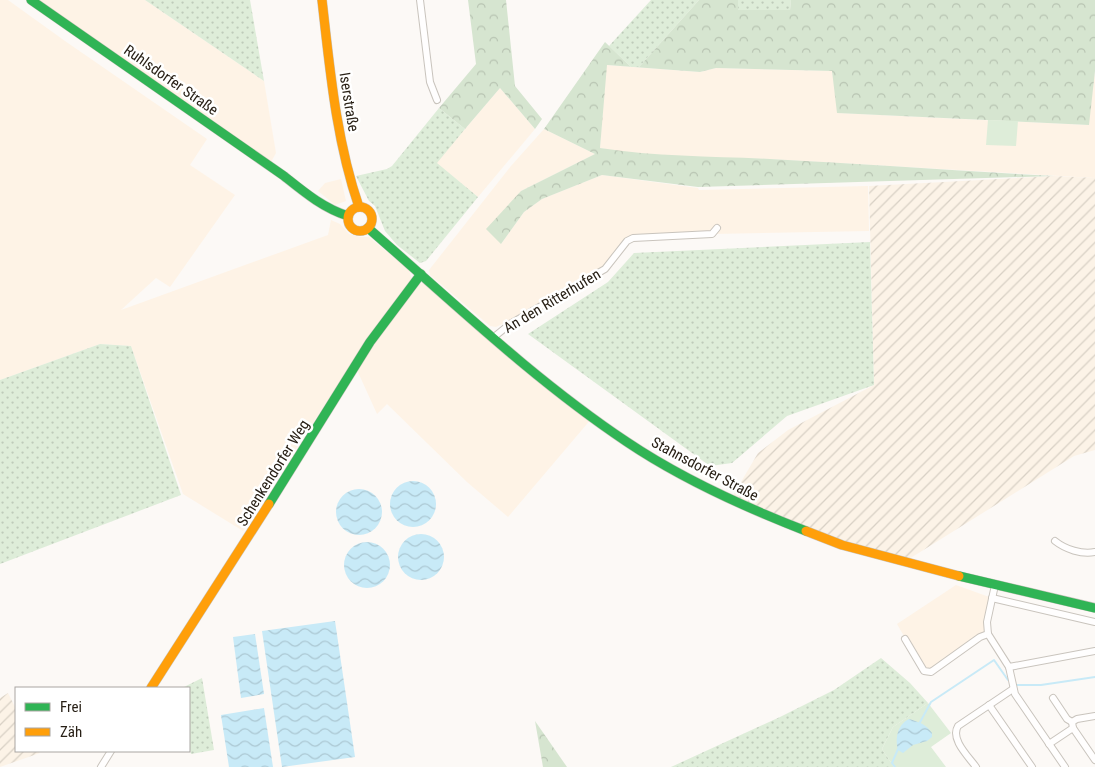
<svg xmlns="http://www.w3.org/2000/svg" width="1095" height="767" viewBox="0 0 1095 767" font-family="'Roboto Condensed',sans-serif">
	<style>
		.built { fill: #fef3e6 }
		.industrial { fill: url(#industrial-furrows) }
		.grass { fill: url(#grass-dots) }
		.forest { fill: url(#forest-crowns) }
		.park { fill: #deedd9 }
		.water { fill: url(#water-waves) }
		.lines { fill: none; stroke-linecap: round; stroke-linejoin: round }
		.stream { stroke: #c8eaf7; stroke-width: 2 }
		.street-casing { stroke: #c9c4bd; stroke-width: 8 }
		.fast-casing { stroke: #c9c4bd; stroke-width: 10 }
		.slow-casing { stroke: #c9c4bd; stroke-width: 10 }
		.street { stroke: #fffefe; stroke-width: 6 }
		.fast { stroke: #30b455; stroke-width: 9 }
		.slow { stroke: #ff9f0a; stroke-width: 9 }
		.labels { text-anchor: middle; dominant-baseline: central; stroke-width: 5; stroke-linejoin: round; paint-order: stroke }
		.street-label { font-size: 15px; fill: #282016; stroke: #fff }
	</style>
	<defs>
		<pattern id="industrial-furrows" width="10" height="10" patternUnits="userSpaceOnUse" patternTransform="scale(1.25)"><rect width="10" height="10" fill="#fcf3e7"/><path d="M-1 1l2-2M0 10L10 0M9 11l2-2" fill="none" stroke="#d8d0c5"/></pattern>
		<pattern id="grass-dots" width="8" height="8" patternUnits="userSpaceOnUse" patternTransform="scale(1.25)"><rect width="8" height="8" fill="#deedd9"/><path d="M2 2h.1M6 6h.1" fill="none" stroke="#becbba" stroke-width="1.8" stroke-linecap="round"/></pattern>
		<pattern id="forest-crowns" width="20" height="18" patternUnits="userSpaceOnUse" patternTransform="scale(1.25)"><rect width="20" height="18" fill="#d6e5d0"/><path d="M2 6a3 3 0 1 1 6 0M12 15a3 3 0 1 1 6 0" fill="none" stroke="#b8c4b2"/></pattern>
		<pattern id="water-waves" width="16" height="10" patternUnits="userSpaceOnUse" patternTransform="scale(1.25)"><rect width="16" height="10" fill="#c8eaf7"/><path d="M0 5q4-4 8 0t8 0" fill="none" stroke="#acc8d3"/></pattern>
	</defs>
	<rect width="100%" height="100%" fill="#fcf9f6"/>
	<g class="built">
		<path d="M0 0H8L65 41 207 139 190 165 235 195 170 287 156 278 121 310 328 235 331 220 340 224 349 234 360 237H369L409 270 412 280 375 327 243 531 183 494 131 346 100 344 0 380Z"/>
		<path d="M38 0H145L264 81 276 153 271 162Z"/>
		<path d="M606 65 700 72 716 68 832 71 838 113 1088 125 1095 71V178L769 159 684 157 629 153 600 148Z"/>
		<path d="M500 88 535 129 478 197 436 163Z"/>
		<path d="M544 129 595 154 521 191 501 244 524 212 542 199 602 175 698 188 699 190 868 186 869 231 712 234 633 238 605 269 549 301 496 327 490 326 430 275 429 270 511 166Z"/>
		<path d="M341 179 346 201 335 205 318 191 325 183Z"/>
		<path d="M425 283 486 336 592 418 508 517 467 482 387 404 377 414 357 370 382 330 418 284Z"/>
		<path d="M956 585 992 598 988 634 931 672 924 671 897 624Z"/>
	</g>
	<g class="industrial">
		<path d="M1054 176 1095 178V450L1074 456 909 559 832 537 731 499 758 453 788 430 874 385 869 186Z"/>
		<path d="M8 693 16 709V751H38L40 753 0 767V698Z"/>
	</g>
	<g class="grass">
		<path d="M145 0H250L264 81Z"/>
		<path d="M651 0H699L639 67H631L609 46Z"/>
		<path d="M738 0H791L790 10H738Z"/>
		<path d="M439 108 465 129 437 163 478 197 426 261 420 263 397 245 385 231 375 206 369 201 356 176 387 169 392 166Z"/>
		<path d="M870 242 874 385 787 416 732 463 710 466 528 334 608 282 634 253Z"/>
		<path d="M100 344 131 346 181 495 0 564V380Z"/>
		<path d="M881 658 910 683 928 703 893 727 882 749 894 767H671L780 717 834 690Z"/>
		<path d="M202 678 214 750 191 754 189 744V688H182Z"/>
	</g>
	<g class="forest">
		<path d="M468 0H506L515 86 542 119 535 129 500 88 465 129 439 108 476 64Z"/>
		<path d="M699 0H738V10H790L791 0H1095V71L1089 125 837 113 832 71 716 68 700 72 607 65 600 148C657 157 713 156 770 159 865 164 959 171 1054 176L698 187 602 175 542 199 524 212 501 244 486 229 521 191 595 154 544 129 605 42 631 67H639Z"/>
		<path d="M535 721 567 767H543Z"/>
	</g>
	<g class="park">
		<path d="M988 120 1018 121 1016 146 986 145Z"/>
		<path d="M928 703 951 733 931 747 946 767H894L882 749 893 727Z"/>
	</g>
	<g class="water">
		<circle cx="413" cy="504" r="23"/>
		<circle cx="359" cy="512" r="23"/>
		<circle cx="421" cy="557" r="23"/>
		<circle cx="367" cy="565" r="23"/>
		<path d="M335 621 355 757 282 767 262 631Z"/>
		<path d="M255 634 264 694 241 698 233 637Z"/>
		<path d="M264 708 273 767H229L221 715Z"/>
		<path d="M909 719C919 722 926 724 932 733V737L927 741 913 745 903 753 898 750C895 739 897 725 909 719Z"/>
	</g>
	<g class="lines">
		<g class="stream">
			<path d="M1016 685H1041L1095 677"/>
			<path d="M919 724 931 702 994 660 1008 680"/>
			<path d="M895 767 892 763 898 749"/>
		</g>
		<g class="street-casing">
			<g id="street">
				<path d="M420 0 430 82 437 100"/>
				<path d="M494 337 510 324 605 269 627 241 633 238 712 234 717 228"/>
				<path d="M1055 541C1065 549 1082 555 1095 552"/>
				<path d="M995 585 987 622 988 634 1009 667 1015 694 1065 767"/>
				<path d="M992 598 1095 622"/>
				<path d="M905 639 924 671 931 672 980 637 988 634"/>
				<path d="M1009 667 1095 651"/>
				<path d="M1053 698 1067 719 1072 722"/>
				<path d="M989 705 1032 767"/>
				<path d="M1095 716 1077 719 1072 722 1073 728 1095 760"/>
				<path d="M1049 744 1073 728"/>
				<path d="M101 767 111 751"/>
				<path d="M976 767C968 756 950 739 958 726L1013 689"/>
			</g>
		</g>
		<g class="fast-casing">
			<g id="fast">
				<path d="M31 0 284 176C304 192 323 208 348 216"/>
				<path d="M368 228C452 301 534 380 627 442 682 479 744 507 806 531"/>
				<path d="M269 504 370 342 421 274"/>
				<path d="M959 576 1095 608"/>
			</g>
		</g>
		<g class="slow-casing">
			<g id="slow">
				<path d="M322 0C330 70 336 140 359 207"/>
				<circle cx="360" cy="219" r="12"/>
				<path d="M806 531 842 545 959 576"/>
				<path d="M151 688 269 504"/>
			</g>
		</g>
		<use href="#street" class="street"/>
		<use href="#fast" class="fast"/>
		<use href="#slow" class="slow"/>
	</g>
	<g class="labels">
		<g class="street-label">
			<text transform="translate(171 80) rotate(35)">Ruhlsdorfer Straße</text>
			<text transform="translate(349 102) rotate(81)">Iserstraße</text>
			<text transform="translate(552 301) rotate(-31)">An den Ritterhufen</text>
			<text transform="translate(705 469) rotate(28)">Stahnsdorfer Straße</text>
			<text transform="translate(273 473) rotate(-58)">Schenkendorfer Weg</text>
		</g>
	</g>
	<rect x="15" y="687" width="175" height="65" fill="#ffffff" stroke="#a9a6a2"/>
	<rect x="25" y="703" width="25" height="8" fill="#30b455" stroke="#a9a6a2"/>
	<text x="60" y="712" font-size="15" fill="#282016">Frei</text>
	<rect x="25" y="728" width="25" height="8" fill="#ff9f0a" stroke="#a9a6a2"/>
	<text x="60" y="737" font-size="15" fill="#282016">Zäh</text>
</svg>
